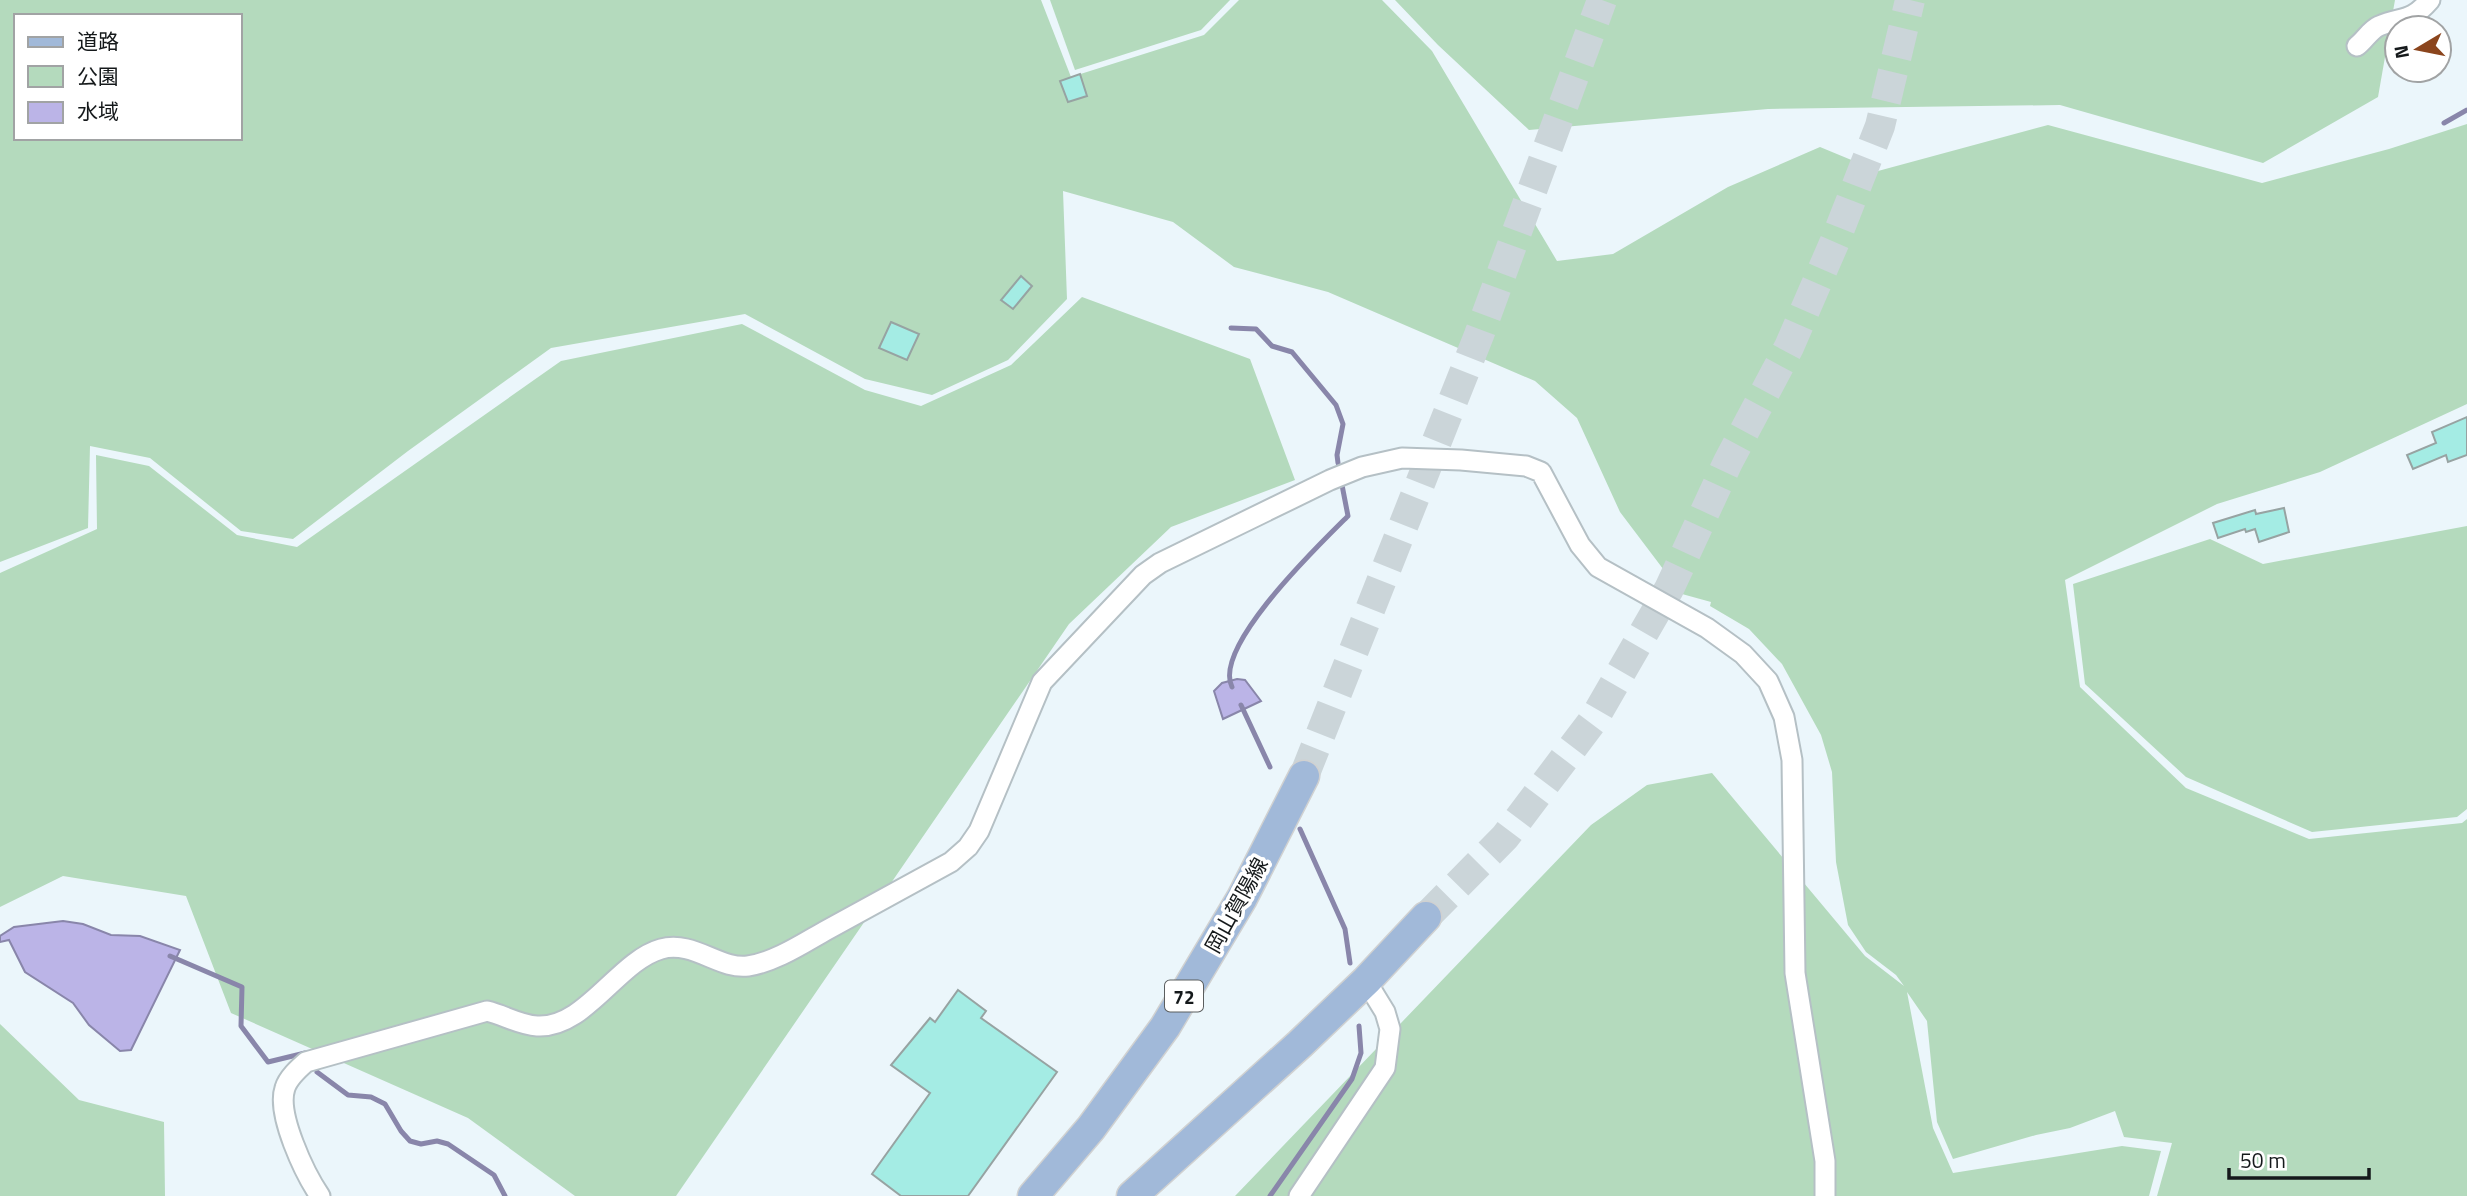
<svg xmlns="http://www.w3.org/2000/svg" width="2467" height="1196" viewBox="0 0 2467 1196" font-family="'Titillium Web','Noto Sans JP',sans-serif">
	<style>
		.green { fill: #b4dabd; fill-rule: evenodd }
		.water { fill: #bbb4e7; stroke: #8986aa; stroke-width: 2 }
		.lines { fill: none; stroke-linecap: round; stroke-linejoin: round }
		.stream { stroke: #8986aa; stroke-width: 5 }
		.building { fill: #a4ece4; stroke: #97a3a2; stroke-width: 2 }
		.primary-tunnel { stroke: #cbd5d9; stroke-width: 30; stroke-dasharray: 30 15; stroke-linecap: butt }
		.minor-casing { stroke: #b5c0c5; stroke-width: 23 }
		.primary-casing { stroke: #d0d1d1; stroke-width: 33 }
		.minor { stroke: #fff; stroke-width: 19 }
		.primary { stroke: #a1b9d9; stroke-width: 30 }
		.labels { text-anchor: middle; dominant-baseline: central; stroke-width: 7; stroke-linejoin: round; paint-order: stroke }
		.shield { fill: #fff; stroke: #5b5e5f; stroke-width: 2 }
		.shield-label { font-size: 19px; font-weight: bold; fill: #15191b }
		.street-label { font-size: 21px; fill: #15191b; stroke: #fff }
	</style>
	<rect width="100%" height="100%" fill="#ebf6fb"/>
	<g class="green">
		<path d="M0 0H1041L1071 77 1204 35 1239 0H1382L1432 51 1557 261 1613 254 1728 187 1820 147 1878 171 2048 125 2262 183 2389 149 2467 124V404L2320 472 2217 504 2065 580 2080 687 2186 788 2309 839 2462 823 2467 819V1196H2157L2172 1143 2124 1137 2115 1111 2070 1128 2036 1135 1953 1159 1937 1122 1927 1021 1907 992 1933 1128 1953 1173 2122 1146 2161 1151 2149 1196H1235L1591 825 1647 785 1712 773 1865 956 1904 986 1896 975 1866 952 1848 925 1836 862 1832 772 1821 735 1782 664 1749 629 1710 606 1711 602 1682 594 1620 512 1577 418 1535 381 1328 292 1234 267 1173 222 1063 191 1067 299 1008 360 932 395 865 379 745 314 551 348 408 451 293 539 241 531 150 458 90 446 88 528 0 562ZM16 16H240V138H16Z"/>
		<path d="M1050 0H1230L1201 30 1075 70Z"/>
		<path d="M1395 0H2395L2378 97 2263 163 2060 105 1768 109 1529 130 1438 45Z"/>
		<path d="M1082 297 1250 359 1295 480 1171 527 1069 624 676 1196H575L468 1118 231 1013 186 896 63 876 0 907V573L97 529 96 455 149 466 237 535 297 547 561 361 742 324 865 390 921 406 1011 365Z"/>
		<path d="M2467 526V809L2457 817 2312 832 2186 777 2085 684 2073 584 2210 539 2263 564Z"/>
		<path d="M0 1024 79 1100 164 1122 165 1196H0Z"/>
	</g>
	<g class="water">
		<path d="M1237 679 1245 680 1261 701 1223 719 1214 691 1222 683Z"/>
		<path d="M63 921 83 924 111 935 140 936 180 950 131 1050 120 1051 89 1025 73 1003 25 972 9 940 0 942V936L14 927Z"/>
	</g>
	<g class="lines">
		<g class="stream">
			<path d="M2444 123 2467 110"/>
			<path d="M1231 328 1256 329 1272 346 1292 352 1336 405 1343 424 1337 455 1338 463"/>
			<path d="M1232 687C1212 647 1320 544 1348 516L1342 485"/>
			<path d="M1241 705 1270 767"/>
			<path d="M1300 829 1345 929 1350 963"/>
			<path d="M170 956 242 987 241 1026 268 1062 305 1053"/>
			<path d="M317 1072 348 1095 371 1097 385 1104 401 1131 410 1141 421 1144 437 1141 448 1144 494 1175 505 1196"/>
			<path d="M1270 1196 1352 1079 1361 1053 1359 1026"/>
		</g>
	</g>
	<g class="building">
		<path d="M1080 74 1087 96 1068 102 1060 81Z"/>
		<path d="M1021 276 1032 286 1013 309 1001 300Z"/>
		<path d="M891 322 919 334 907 360 879 348Z"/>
		<path d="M2467 417V455L2448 462 2446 455 2413 469 2407 455 2436 443 2432 432Z"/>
		<path d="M2284 508 2289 532 2259 542 2255 529 2246 532 2245 529 2218 538 2213 523 2255 510 2256 514Z"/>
		<path d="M958 990 986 1011 981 1018 1057 1072 968 1196H901L872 1174 930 1093 891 1065 930 1018 935 1022Z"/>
	</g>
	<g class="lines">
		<g class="primary-tunnel">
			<path d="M1304 776 1479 335 1602 0"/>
			<path d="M1426 917 1505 837 1594 719 1669 589 1728 462 1789 347 1835 241 1880 126 1910 0"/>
		</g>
		<g class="minor-casing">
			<g id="minor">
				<path d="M2357 46C2365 40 2370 30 2379 26 2403 16 2410 23 2430 0"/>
				<path d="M320 1196C305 1174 276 1114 285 1088 288 1078 298 1069 306 1062L487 1011C504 1015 519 1025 537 1026 585 1029 618 961 661 949 693 940 720 970 748 966 775 962 802 944 825 931 867 908 909 885 951 862L968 847 979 831 1042 682 1143 575 1160 563 1330 480 1362 467 1402 458 1461 460 1526 466 1541 472 1580 545 1598 567 1707 628 1743 654 1768 681 1784 717 1792 760 1795 973 1825 1161V1196"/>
				<path d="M1299 1196 1385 1068 1390 1029 1385 1012 1366 981"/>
			</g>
		</g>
		<g class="primary-casing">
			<g id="primary">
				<path d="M1033 1196 1091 1128 1165 1027 1242 898 1304 776"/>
				<path d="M1132 1196 1300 1044 1366 981 1426 917"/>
			</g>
		</g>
		<use href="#minor" class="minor"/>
		<use href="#primary" class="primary"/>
	</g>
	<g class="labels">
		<rect class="shield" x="1165" y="980.5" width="38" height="31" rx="5"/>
		<g class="shield-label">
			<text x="1184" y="996">72</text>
		</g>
		<g class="street-label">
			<text transform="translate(1236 905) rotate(-61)">岡山賀陽線</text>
		</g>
	</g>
	<rect x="14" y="14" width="228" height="126" fill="#ffffff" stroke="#a1a3a4" stroke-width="2"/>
	<rect x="28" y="37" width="35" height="10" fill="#a1b9d9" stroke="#a1a3a4" stroke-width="2"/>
	<text x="77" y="49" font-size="21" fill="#15191b">道路</text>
	<rect x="28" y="66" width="35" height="21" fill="#b4dabd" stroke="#a1a3a4" stroke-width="2"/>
	<text x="77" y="84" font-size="21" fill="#15191b">公園</text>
	<rect x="28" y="102" width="35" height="21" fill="#bbb4e7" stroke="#a1a3a4" stroke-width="2"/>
	<text x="77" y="119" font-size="21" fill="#15191b">水域</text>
	<g transform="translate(2418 49) rotate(260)"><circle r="33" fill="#ffffff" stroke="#a1a3a4" stroke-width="2"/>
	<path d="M0-5L12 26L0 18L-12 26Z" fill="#8b451d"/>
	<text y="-10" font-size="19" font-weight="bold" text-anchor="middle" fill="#15191b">N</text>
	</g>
	<path d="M2229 1168v10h140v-10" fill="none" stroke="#15191b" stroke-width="3.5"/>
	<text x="2240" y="1168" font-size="21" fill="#15191b" stroke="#ffffff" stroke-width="5" paint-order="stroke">50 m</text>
</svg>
